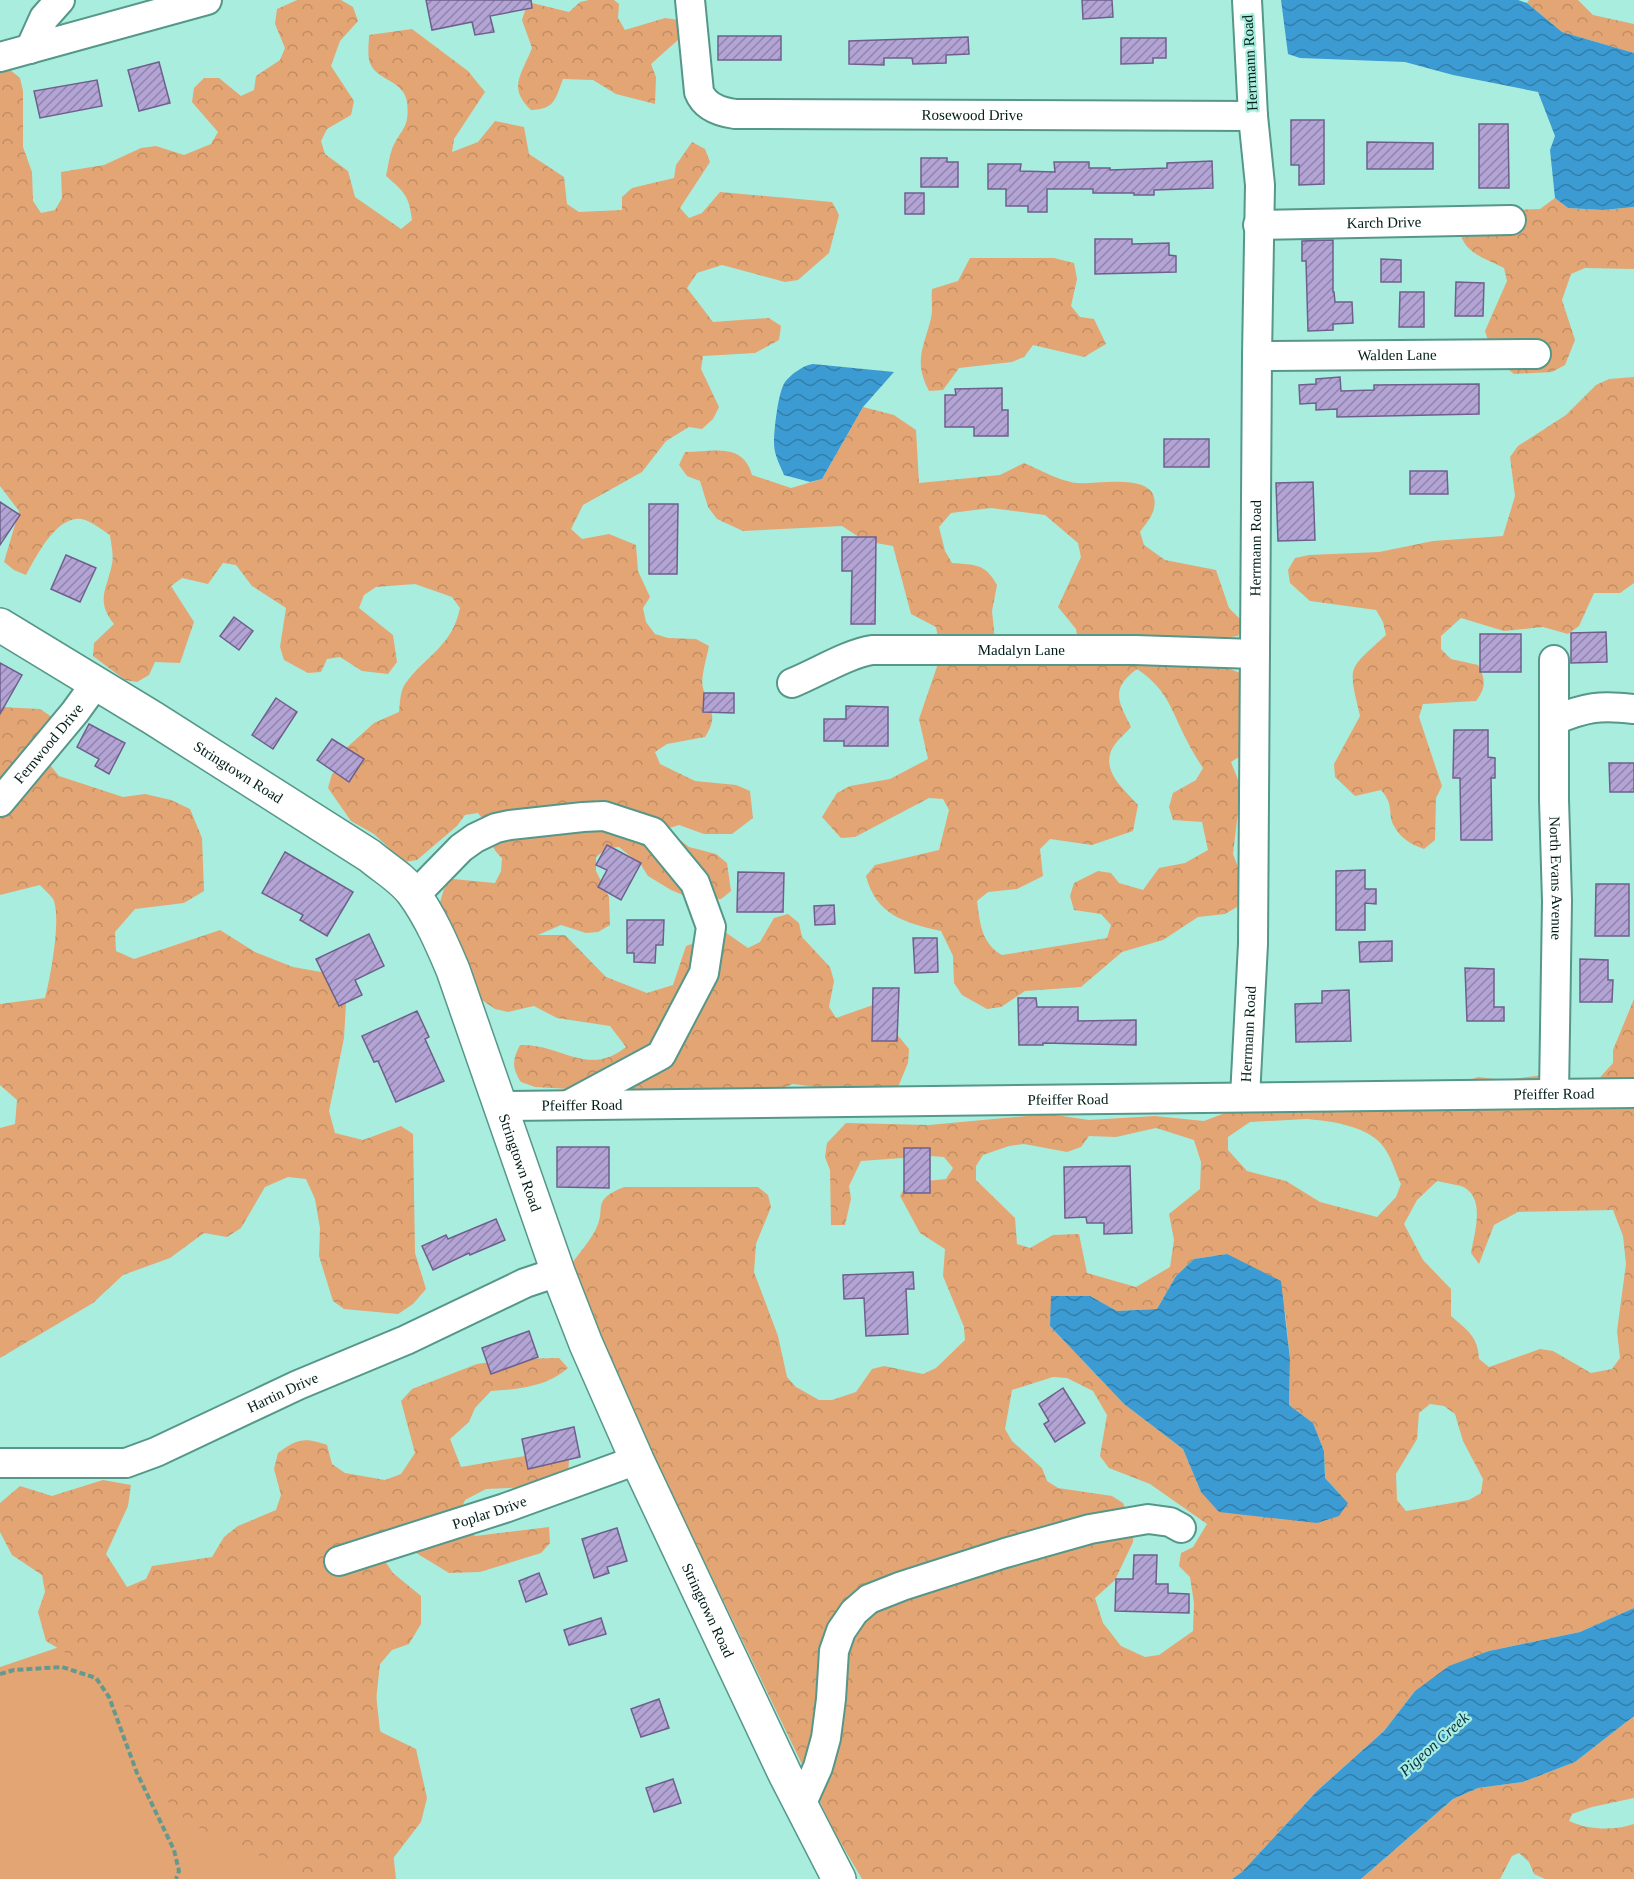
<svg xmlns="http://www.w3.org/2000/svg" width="1634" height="1879" viewBox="0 0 1634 1879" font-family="Georgia,serif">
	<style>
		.grass { fill: #e3a574 }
		.forest { fill: url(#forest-crowns); fill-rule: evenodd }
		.water { fill: url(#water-waves) }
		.building { fill: url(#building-hatch); stroke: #6e608d; stroke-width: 1.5 }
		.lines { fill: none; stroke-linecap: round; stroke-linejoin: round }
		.minor-casing { stroke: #559789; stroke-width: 32 }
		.major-casing { stroke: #559789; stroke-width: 36 }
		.path { stroke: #65998e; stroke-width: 4; stroke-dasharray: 6 3; stroke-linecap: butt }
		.minor { stroke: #fff; stroke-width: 28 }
		.major { stroke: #fff; stroke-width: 33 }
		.labels { text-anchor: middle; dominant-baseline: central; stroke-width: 4.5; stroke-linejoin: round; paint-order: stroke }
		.street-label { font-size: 15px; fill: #011d18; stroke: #a9edde }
		.water-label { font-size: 16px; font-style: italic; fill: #052f46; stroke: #a9edde }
	</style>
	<defs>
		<pattern id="forest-crowns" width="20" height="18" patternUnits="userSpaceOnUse" patternTransform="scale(1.5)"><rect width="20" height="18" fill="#e3a574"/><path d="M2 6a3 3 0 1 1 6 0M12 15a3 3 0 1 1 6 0" fill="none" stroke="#c18e64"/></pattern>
		<pattern id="water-waves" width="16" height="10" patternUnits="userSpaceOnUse" patternTransform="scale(1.5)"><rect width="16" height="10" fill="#3d9bd3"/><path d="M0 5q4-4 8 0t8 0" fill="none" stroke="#317eaa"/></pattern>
		<pattern id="building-hatch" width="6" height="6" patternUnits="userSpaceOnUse" patternTransform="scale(1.5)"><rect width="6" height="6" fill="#b3a4d5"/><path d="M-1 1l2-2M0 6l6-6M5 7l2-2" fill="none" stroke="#8f85ac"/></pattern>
	</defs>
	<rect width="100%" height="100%" fill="#a9edde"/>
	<path class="grass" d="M360 1546 396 1879H0V1667Z"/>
	<g class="forest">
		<path d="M297 0H341L353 7 358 21 340 41 331 66 354 101 351 115 327 129 321 141 325 154 348 171 355 197 401 229 412 220C409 195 404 192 386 176 388 167 389 157 392 149 401 128 410 129 407 102 404 80 377 81 370 63 367 55 369 43 369 35L412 29 468 71 485 92 454 139 452 152 478 142 495 121 524 127 529 154 564 177 567 204 579 212 622 210V197L632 188 674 178 676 165 692 142 705 149 710 162 680 208 689 218 702 213 720 192 832 202 839 215 829 253 798 280 785 282 722 265 697 273 687 288 713 322 769 318 781 326 779 340 755 353 703 356 701 369 719 407 713 419 702 429 689 427 666 441 642 472 583 505 571 529 582 539 609 534 636 545 638 571 650 597 643 608 646 622 655 634 668 638 696 639 709 646C707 657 700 679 703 688 708 711 720 713 705 737L667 744 655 752 660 764 695 781 736 785 750 791 753 818 732 834H704L679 825 666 829 689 847 716 854 727 863 731 891 721 899 695 900 671 890 648 876 641 865 619 847 607 848 596 857V871L609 897 610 925 598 932 586 933 561 925 538 935H565L606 977 647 993 673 985 686 946 725 932 748 948 760 942 774 918 788 914 799 923 802 937 830 967 834 981 829 1007 836 1018 873 1005 909 1049 908 1063 898 1087 847 1091 793 1084 768 1094 587 1090 535 1087 521 1082C512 1068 512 1060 520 1045 560 1043 588 1078 626 1047L610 1026 557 1018 534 1006 508 1012 495 1009 469 991 453 954 440 902 444 889 453 879 495 883 501 871 502 858C485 843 493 830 478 813L465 815 457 826 417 860 404 862 374 834 351 821 328 788 332 774 342 765 343 751 374 723 399 712C400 704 400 691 405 684 425 656 452 647 460 608L452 597 415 584 376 587 364 595 359 608 393 635 397 662 388 674 362 671 340 657 327 659 321 672 308 673 284 660 280 647 286 608 252 586 236 565 223 563 208 584 182 578 171 586 194 622 180 663 155 662 149 675 137 682 125 680 93 656 94 643 114 624C95 600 107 590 112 564 114 555 111 544 110 535 102 530 90 520 81 519 56 516 36 557 26 575L14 570 4 562 19 511 0 486V73L9 69 20 78 23 91V147L32 172 33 201 41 213 55 210 62 198 61 172 104 165 141 148 156 146 184 155 211 144 218 132 192 102 194 88 204 78H219L241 96 254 90 256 76 280 60 285 48 275 24 277 9Z"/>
		<path d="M589 0H614L619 4 618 18 625 30 665 18 679 20 688 31 651 64 656 77 655 104 616 94 593 80 563 79C555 100 555 109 531 110 507 88 522 74 532 48L522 20 528 2 569 12 580 2Z"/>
		<path d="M1529 0H1578L1593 15 1634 24V53L1562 32 1527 3Z"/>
		<path d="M1555 198 1568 208 1603 210 1634 207V269L1585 268 1571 274 1562 300 1575 340 1565 365 1552 372 1514 374 1493 357 1485 331 1507 281 1504 268C1483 257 1462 253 1459 227L1481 211 1540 209Z"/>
		<path d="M970 258H1054L1074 263 1077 279 1071 306 1080 317 1094 319 1106 344 1084 357 1033 345 1024 357 1012 362 959 368 943 390 929 391C913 360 924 348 931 318 933 309 931 299 932 289L958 281Z"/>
		<path d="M1634 377V583L1620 593H1594L1579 626 1568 634 1543 627 1504 631 1461 618 1441 636V649L1451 659 1478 665C1486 680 1486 688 1476 701L1423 704 1419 717 1442 786 1436 798 1435 840 1424 849C1412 845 1400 838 1394 826 1387 813 1395 806 1381 790L1355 796 1335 777 1334 764 1360 716C1348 664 1347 671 1386 635L1383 622 1376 610 1310 601 1290 583 1288 570 1295 558 1309 555 1379 552 1433 541 1503 536 1515 496 1510 457 1518 446 1566 415 1596 385 1609 379Z"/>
		<path d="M863 407 894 415 916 430 919 483 1000 475 1024 463C1038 469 1062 482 1077 483 1096 485 1162 470 1154 508 1153 516 1144 526 1140 532L1144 545 1165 560 1216 570 1229 608 1246 625 1238 636 1196 642 1193 655 1243 674 1242 755 1231 762 1241 787 1233 854 1243 880 1237 907 1225 914 1198 917 1163 940 1122 952 1081 987 1025 991 1001 1007 987 1009 962 995 954 983 953 956 941 931C905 923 876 915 866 876L875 865 939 850 949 810 943 799 929 798 855 837 841 838 822 817 837 793 850 786 890 779 928 759 919 719 941 655 936 627 911 614 893 546 865 541 842 526 743 531 717 519 708 507 700 481 687 476 679 465 685 452C713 452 743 442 752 475L791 488 822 479ZM991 508 1045 515 1078 543 1081 557 1058 607 1076 629 1078 642 996 650 992 611 997 585C985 563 975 565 952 563L945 551 939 527 951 513ZM1137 669C1167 689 1171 709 1186 739 1191 749 1197 759 1203 768L1196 780 1173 793 1169 807 1173 820 1202 822 1208 850 1185 863 1159 868 1143 890 1119 883 1111 873 1098 871 1074 883 1070 896 1074 910 1101 914 1111 925 1107 938 1002 955C981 943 980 923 977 901L988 892 1017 889 1043 876 1040 849 1050 839 1092 845 1133 831 1138 805C1125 790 1101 772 1112 749 1116 741 1125 734 1131 727 1118 701 1110 689 1137 669Z"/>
		<path d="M0 707 40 709 52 717 37 734 35 747 59 776 123 797 145 794 171 800 190 809 202 838 204 891 184 903 135 909 115 932 116 951 134 959 220 930 255 952 293 967 338 975 347 985 344 1038 329 1111 335 1133 363 1140 401 1126 413 1134 415 1253 426 1289 413 1304 398 1314 344 1309 333 1301 319 1256 320 1228 315 1199 306 1179 288 1177 265 1187 241 1228 227 1237 204 1233 170 1258 123 1275 93 1303 0 1358V1128L15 1124 17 1100 0 1085V1004L45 998C50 980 62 916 53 899 50 894 44 890 40 885L0 895Z"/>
		<path d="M1634 999V1608L1580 1632 1489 1651 1415 1691 1384 1731 1317 1791 1242 1872 1232 1879H862L835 1833 586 1315 573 1262C580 1252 589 1242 595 1231 608 1208 589 1201 624 1187H758L768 1195 771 1207 756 1244 754 1272 778 1336 787 1377 796 1387 819 1400H832L856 1392 872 1369 884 1366 923 1374 936 1368 965 1340 964 1327 943 1276 945 1249 920 1233 900 1196 907 1183 946 1179 953 1168 944 1157 930 1156 861 1161 849 1186 851 1199 845 1225H831L830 1170 825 1157 827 1143 846 1123 929 1125 1049 1114 1089 1120 1155 1116 1204 1121 1241 1107 1402 1102 1478 1077 1504 1080 1543 1075 1595 1083 1613 1063V1050ZM1307 1119C1331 1121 1367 1126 1382 1145 1391 1155 1395 1172 1401 1184L1396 1197 1377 1217 1320 1202 1286 1181 1247 1171 1228 1150V1137L1250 1122ZM1156 1128 1194 1140 1201 1162 1200 1189 1169 1214 1174 1240 1170 1267 1136 1287 1087 1273 1079 1234 1053 1235 1030 1248 1017 1244 1015 1218 976 1180V1166L983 1155 1009 1146 1024 1144 1067 1152 1081 1147 1089 1136 1116 1137ZM1437 1181C1445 1183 1453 1184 1461 1186 1487 1196 1474 1234 1471 1253L1479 1264 1494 1225 1518 1212 1613 1210 1623 1236 1626 1264 1617 1331 1620 1358 1612 1369 1591 1373 1553 1351 1540 1349 1489 1367 1479 1359C1478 1336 1467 1330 1451 1316V1289L1423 1260 1404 1224 1417 1200ZM1227 1254 1285 1311 1290 1359 1289 1405 1313 1423 1324 1451 1325 1478 1348 1503 1201 1492 1183 1449 1124 1404 1050 1326 1052 1296H1090L1117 1311 1157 1309 1176 1276 1194 1259ZM1053 1377 1067 1378 1093 1391 1107 1415 1100 1456 1109 1468 1150 1484 1207 1524 1193 1547 1181 1553 1179 1566 1190 1577 1194 1603 1193 1631 1159 1655 1145 1657 1121 1646 1103 1623 1095 1598 1115 1580 1133 1542 1134 1528 1123 1503 1112 1496 1058 1488 1047 1481 1042 1468 1012 1441 1005 1429 1012 1390ZM1430 1404 1444 1406 1455 1414 1463 1441 1483 1479 1481 1493 1469 1500 1406 1511 1397 1500 1396 1474 1417 1439 1419 1413Z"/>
		<path d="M559 1358 568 1368C546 1387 519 1389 491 1391L475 1408 469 1422 450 1439 461 1467 548 1452 569 1460 568 1477 550 1486 486 1489 465 1500 458 1516 475 1536 549 1527 550 1543 541 1553 480 1572 449 1573 390 1537 378 1551 393 1573 421 1596V1624L409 1644 392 1650 380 1664 374 1719 381 1732 416 1749 427 1798 421 1822 378 1878 322 1879 230 1845 187 1821 168 1802 151 1755 113 1686 104 1676 46 1641 38 1612 45 1592 42 1575 12 1555 0 1532V1503L20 1486 52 1496 103 1480 131 1485 128 1506 106 1554 127 1587 146 1579 152 1566 212 1557 224 1537 238 1526 276 1510 281 1495 274 1469 278 1453C297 1439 304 1437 327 1445L332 1464 345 1473 385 1480 401 1474 415 1453 401 1401 412 1389 477 1364 512 1359Z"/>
		<path d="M1634 1716V1798L1592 1807 1572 1814 1569 1821C1589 1830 1613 1831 1634 1824V1879H1545L1534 1874 1529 1862 1519 1853 1512 1856 1500 1879H1361L1453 1799 1478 1788 1523 1782 1575 1762Z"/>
	</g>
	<g class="water">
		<path d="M1281 0H1518L1527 3 1562 32 1634 53V207L1603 210 1568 208 1555 198 1550 150 1555 136 1538 92 1453 75 1405 62 1300 58 1288 54Z"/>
		<path d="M813 364 894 372 863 407 822 479 810 482 784 475C780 465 774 455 774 443 774 430 778 392 785 382 791 374 804 365 813 364Z"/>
		<path d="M1227 1254 1281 1281 1290 1359 1289 1405 1313 1423 1324 1451 1325 1478 1348 1503 1339 1516 1317 1523 1219 1512 1201 1492 1183 1449 1124 1404 1050 1326 1051 1296H1090L1117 1311 1157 1309 1176 1276 1194 1259Z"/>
		<path d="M1634 1608V1716L1575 1762 1523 1782 1478 1788 1453 1799 1361 1879H1232L1242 1872 1317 1791 1384 1731 1415 1691 1449 1666 1489 1651 1580 1632Z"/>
	</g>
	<g class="building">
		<path d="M426 0H531L532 8 490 16 494 32 475 35 472 22 432 30Z"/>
		<path d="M1082 0H1112L1113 17 1083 19Z"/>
		<rect x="718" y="36" width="63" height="24"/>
		<path d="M968 37 969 54 946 55V63L913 64 912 58H884V65L849 64V41Z"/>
		<path d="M1121 38H1166V58H1153V63L1121 64Z"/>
		<path d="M159 62 170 103 139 111 128 70Z"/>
		<path d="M97 80 102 106 40 118 34 91Z"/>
		<path d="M1291 120H1324V184L1299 185V165H1291Z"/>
		<path d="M1479 124H1508L1509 188H1479Z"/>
		<path d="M1367 142 1433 143V169H1367Z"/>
		<path d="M921 158H947V162H958V187H921Z"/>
		<path d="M1212 161 1213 188 1154 190V195H1134V193H1093V189H1047V212H1028V206H1006V189H988V164H1021L1020 171 1055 172 1054 162H1089V168H1110V170L1167 168V163Z"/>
		<rect x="905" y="193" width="19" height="21"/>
		<path d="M1095 239H1132V244L1169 243V255L1176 256V272L1095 274Z"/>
		<path d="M1333 240V292H1334L1335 302H1352L1353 323 1333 324V330L1308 331 1306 261H1302V241Z"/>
		<path d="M1381 259 1401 260V282H1381Z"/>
		<path d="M1456 282 1484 283 1483 316H1455Z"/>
		<path d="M1400 292H1424V327H1399Z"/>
		<path d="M1340 377 1341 391 1374 390V385L1479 384V414L1337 417V409L1316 410V403L1300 404 1299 385 1316 384V379Z"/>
		<path d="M1002 388V410H1008V436H974V427H945V395H956L955 389Z"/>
		<rect x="1164" y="439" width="45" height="28"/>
		<path d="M1410 471H1447L1448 494H1410Z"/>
		<path d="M1313 482 1315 540 1278 541 1276 483Z"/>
		<path d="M0 502 20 515 0 545Z"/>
		<path d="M649 504H678L677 574H649Z"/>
		<path d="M842 537H876L875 624H851L852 571H842Z"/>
		<path d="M66 555 96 568 80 602 51 589Z"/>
		<path d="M234 617 253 631 239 650 220 636Z"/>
		<path d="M1606 632 1607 662 1571 663V633Z"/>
		<rect x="1480" y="634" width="41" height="38"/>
		<path d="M0 663 22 675 0 714Z"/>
		<path d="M704 693H734V713L703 712Z"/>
		<path d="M276 698 297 712 273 749 252 735Z"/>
		<path d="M846 706 888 707V746H844V741H824V719H846Z"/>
		<path d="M89 724 125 743 109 774 95 766 99 759 77 747Z"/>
		<path d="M1454 730H1488V757L1495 758V778H1491L1492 840H1461L1460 778H1453Z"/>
		<path d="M332 739 364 759 349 782 317 760Z"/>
		<path d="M1609 763H1634V792H1610Z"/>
		<path d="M607 845 641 863 621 900 598 887 607 870 596 865Z"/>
		<path d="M285 852 353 892 327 936 300 920 303 915 262 893Z"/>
		<path d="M1365 870V889H1376V904L1365 903V930H1336V871Z"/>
		<path d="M738 872 784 873 783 912H737Z"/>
		<path d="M1596 884H1629V936H1595Z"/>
		<path d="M834 905 835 924 815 925 814 906Z"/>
		<path d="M627 920H664L663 945H656L655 963 634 962V953H627Z"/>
		<path d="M369 934 384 966 355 980 362 995 339 1006 316 959Z"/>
		<path d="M913 938H937L938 972 915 973Z"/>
		<path d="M1392 941V961L1360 962 1359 942Z"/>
		<path d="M1580 959 1608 960V980H1613L1612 1002H1580Z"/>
		<path d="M1465 968 1494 969V1007H1504V1021H1467Z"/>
		<path d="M873 988H899L897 1041H872Z"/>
		<path d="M1349 990 1351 1041 1296 1042 1295 1004 1322 1003V991Z"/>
		<path d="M1018 998H1036L1037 1007H1078V1021L1136 1020V1045L1043 1043V1045H1019Z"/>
		<path d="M417 1011 429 1037 425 1039 444 1081 396 1102 378 1061 374 1062 362 1036Z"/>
		<path d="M557 1147H609V1188L557 1187Z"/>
		<rect x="904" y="1148" width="26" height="45"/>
		<path d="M1130 1166 1132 1233 1104 1234V1223H1087L1086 1217 1065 1218 1064 1167Z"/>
		<path d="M496 1219 505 1240 470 1255 469 1253 433 1270 422 1246 446 1235 448 1239Z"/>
		<path d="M913 1272 914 1289H906L908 1334 866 1336 864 1298 844 1299 843 1275Z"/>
		<path d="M529 1331 538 1357 491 1374 482 1348Z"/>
		<path d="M1063 1388 1085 1423 1055 1442 1044 1424 1049 1421 1039 1404Z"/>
		<path d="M574 1427 580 1457 528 1469 522 1439Z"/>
		<path d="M617 1528 627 1561 607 1567 609 1573 594 1578 582 1539Z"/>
		<path d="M1134 1555H1157L1156 1584H1168V1593L1189 1594V1613L1115 1611 1116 1579H1133Z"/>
		<path d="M539 1573 547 1594 526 1602 519 1581Z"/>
		<path d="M601 1618 606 1634 569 1645 564 1630Z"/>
		<path d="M659 1699 669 1728 641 1737 631 1709Z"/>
		<path d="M673 1779 681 1803 654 1812 646 1788Z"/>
	</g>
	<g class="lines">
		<g class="minor-casing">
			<g id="minor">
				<path id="s1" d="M690 0 699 92C705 107 720 112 735 114L1253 116"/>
				<path d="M30 49 44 18 60 0"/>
				<path d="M0 57 207 0"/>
				<path id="s2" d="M1258 225 1511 220"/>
				<path id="s3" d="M1257 356 1536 354"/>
				<path id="s4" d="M1554 660V800L1557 901 1554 1094"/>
				<path id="s5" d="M792 683C817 673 847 654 872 650H1135L1255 654"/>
				<path d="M1555 720C1586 707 1600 705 1634 709"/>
				<path id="s6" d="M0 802 75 712 96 683"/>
				<path d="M413 892 423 887 461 848 475 838 496 828 510 825 583 817 604 816 653 832 695 883 711 927 704 973 661 1055 570 1104"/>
				<path id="s7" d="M1245 1097 1253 944 1257 356 1260 185 1253 116 1247 0"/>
				<path id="s8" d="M501 1106 1634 1093"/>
				<path id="s9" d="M0 1463H126L156 1452 298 1385 406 1340 525 1283 558 1272"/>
				<path id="s10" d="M339 1561 505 1508 637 1460"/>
				<path d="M801 1805 818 1767 826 1738 831 1699 834 1651 841 1631 854 1612 869 1599 902 1586 1005 1553 1090 1529 1148 1519 1170 1522 1181 1528"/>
			</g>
		</g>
		<g class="major-casing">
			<g id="major">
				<path id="s11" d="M0 625 153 718 370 856C384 868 402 878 413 893 430 916 442 944 453 970L558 1272 586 1344 637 1460 785 1774 839 1879"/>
			</g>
		</g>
		<path class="path" d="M0 1674 14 1670 62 1667 96 1678 109 1697 137 1773 174 1850 179 1871 176 1879"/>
		<use href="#minor" class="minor"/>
		<use href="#major" class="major"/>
	</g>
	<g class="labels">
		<g class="street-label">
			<text transform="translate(1250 63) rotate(-93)">Herrmann Road</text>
			<text stroke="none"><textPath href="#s1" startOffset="374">Rosewood Drive</textPath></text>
			<text stroke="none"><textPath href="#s2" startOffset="126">Karch Drive</textPath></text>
			<text stroke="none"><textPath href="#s3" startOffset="140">Walden Lane</textPath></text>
			<text stroke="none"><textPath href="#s7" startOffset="549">Herrmann Road</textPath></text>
			<text stroke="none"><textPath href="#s5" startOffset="236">Madalyn Lane</textPath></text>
			<text stroke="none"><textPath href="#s6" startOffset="76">Fernwood Drive</textPath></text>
			<text stroke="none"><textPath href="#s11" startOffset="280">Stringtown Road</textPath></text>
			<text stroke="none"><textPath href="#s4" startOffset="218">North Evans Avenue</textPath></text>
			<text stroke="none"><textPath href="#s7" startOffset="63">Herrmann Road</textPath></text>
			<text stroke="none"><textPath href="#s8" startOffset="1053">Pfeiffer Road</textPath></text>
			<text stroke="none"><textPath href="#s8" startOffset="567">Pfeiffer Road</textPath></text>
			<text stroke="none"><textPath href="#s8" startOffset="81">Pfeiffer Road</textPath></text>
			<text stroke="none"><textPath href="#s11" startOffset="784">Stringtown Road</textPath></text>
			<text stroke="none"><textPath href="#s9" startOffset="298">Hartin Drive</textPath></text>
			<text stroke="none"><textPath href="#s10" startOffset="158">Poplar Drive</textPath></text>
			<text stroke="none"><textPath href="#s11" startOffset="1270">Stringtown Road</textPath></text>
		</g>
		<g class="water-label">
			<text transform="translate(1434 1744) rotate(-42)">Pigeon Creek</text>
		</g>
	</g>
</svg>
